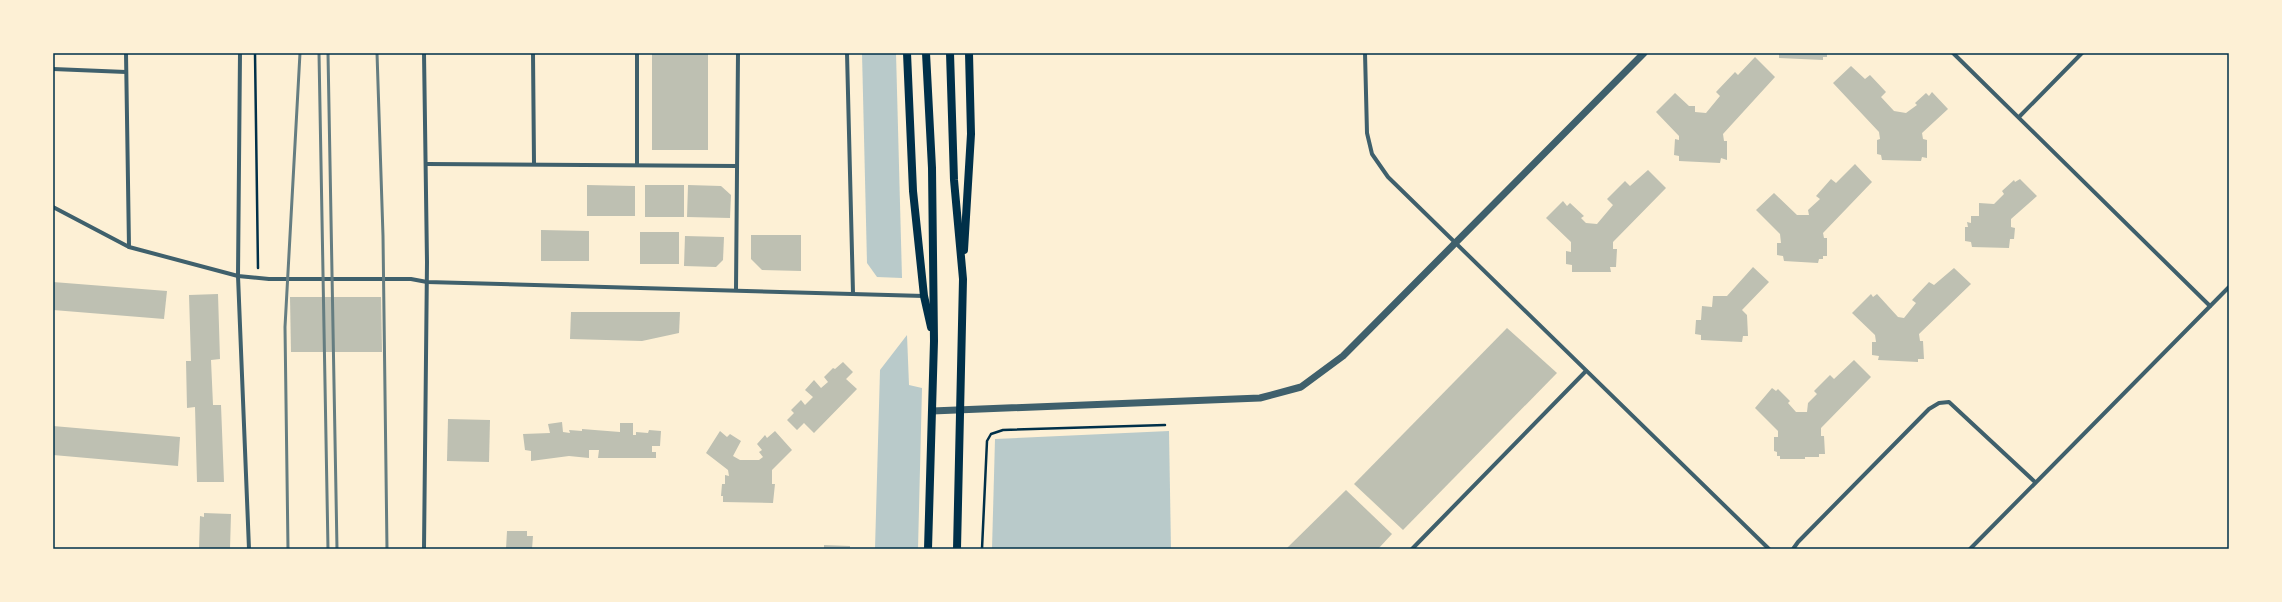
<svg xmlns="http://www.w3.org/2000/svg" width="2282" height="602" viewBox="0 0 2282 602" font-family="Barlow,sans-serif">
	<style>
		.green { fill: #b9caca }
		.building { fill: #bec0b2 }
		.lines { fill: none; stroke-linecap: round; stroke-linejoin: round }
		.path { stroke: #003049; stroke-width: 2.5 }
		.minor { stroke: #3f606c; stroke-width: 4 }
		.tertiary { stroke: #3f606c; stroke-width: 7 }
		.secondary { stroke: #003049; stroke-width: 8 }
		.rail { stroke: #657d81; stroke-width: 3 }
		.neatline { fill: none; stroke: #003049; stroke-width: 1.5 }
	</style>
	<rect width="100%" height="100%" fill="#fdf0d5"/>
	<g class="green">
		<path d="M862 53H896L902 278 877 277 867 263Z"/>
		<path d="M907 335 909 385 922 388 918 549H875L880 370Z"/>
		<path d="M1169 431 1171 549H992L995 439Z"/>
	</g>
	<g class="building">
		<rect x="652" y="53" width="56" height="97"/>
		<path d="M1779 53H1827V57H1823V60L1779 58Z"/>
		<path d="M1755 57 1775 77 1723 134 1724 141H1727V160L1721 158 1720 163 1679 161V156L1674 155 1675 139 1679 140V136L1656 112 1675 93 1689 106H1695V112L1706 113 1720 96 1716 92 1735 72 1738 75Z"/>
		<path d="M1851 66 1865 79 1870 75 1886 92 1881 97 1894 111 1906 113 1917 105 1915 103 1926 93 1929 96 1932 92 1948 109 1922 133 1923 139 1927 140V158L1922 157 1921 161 1882 160 1881 155 1877 154V140L1880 139 1879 132 1833 83Z"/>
		<path d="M1855 164 1872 182 1823 233 1824 238H1827V256H1823V259H1819L1818 263 1784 261 1783 256 1777 255V243H1781L1780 234 1756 210 1774 193 1797 215H1809L1808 210 1820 199 1816 196 1831 179 1836 183Z"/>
		<path d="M1648 170 1666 188 1613 242V249H1617L1616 267H1610L1611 272H1572V265L1566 264V251L1571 252V242L1546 218 1563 201 1567 206 1570 203 1584 216 1581 218 1586 223 1597 224 1613 205 1607 199 1625 181 1630 186Z"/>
		<path d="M2020 179 2037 196 2011 219V227L2015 228 2014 239H2010L2009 248 1972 247 1971 242 1965 241V227H1968L1967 222 1971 223V216H1979V203L1994 204 2004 194 2002 191 2014 180 2015 182Z"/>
		<path d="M587 185 635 186V216H587Z"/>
		<rect x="645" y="185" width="39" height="32"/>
		<path d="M688 185 721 186 731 195 730 218 687 217Z"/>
		<path d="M541 230 589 231V261H541Z"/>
		<rect x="640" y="232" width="39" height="32"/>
		<path d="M751 235H801V271L762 270 751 259Z"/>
		<path d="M685 236 724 237 723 260 716 267 684 266Z"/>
		<path d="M1753 267 1769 282 1742 310 1747 315 1748 336H1743L1742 342 1701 340V335L1695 334 1696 320H1701L1702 306 1712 307 1713 296H1727Z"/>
		<path d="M1954 268 1971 284 1919 334 1920 341H1923L1924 359H1918V362L1878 360 1879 356 1872 355V342H1876L1875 335 1852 313 1871 294 1873 297 1877 294 1898 317 1904 318 1916 303 1912 300 1929 282 1934 285Z"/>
		<path d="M53 282 167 291 164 319 53 310Z"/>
		<path d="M218 294 220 359 211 360 213 405H221L224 482H197L195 407 187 408 186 361H191L189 295Z"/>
		<path d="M290 297H381L382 352H291Z"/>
		<path d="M571 312H680L679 333 642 341 570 339Z"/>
		<path d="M1507 328 1557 373 1403 530 1354 484Z"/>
		<path d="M1854 360 1871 377 1821 428V436H1824L1825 454H1819V457H1805V459H1780V456H1777V452L1774 451V437H1778V431L1755 408 1772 388 1776 391 1778 389 1790 401 1788 403 1796 412H1807L1808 403 1817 394 1814 391 1830 375 1834 379Z"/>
		<path d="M843 362 853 372 846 379 857 389 814 433 804 423 797 430 787 420 794 413 791 410 801 400 805 405 813 397 805 390 814 380 821 388 828 382 824 377 833 368 835 369Z"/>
		<path d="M448 419 490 420 489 462 447 461Z"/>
		<path d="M562 422 563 432 570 433 569 430 582 431V429L620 432V423H633V435H636V432L648 433 649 430 661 431 660 446H652V452H656V458H598L599 450H589V458L569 456 531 461V451L525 450 523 434 550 433 548 424Z"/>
		<path d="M53 426 180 437 178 466 53 455Z"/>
		<path d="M720 431 727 437 730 434 741 441 733 456 740 460H759L763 457 759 452 762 450 757 444 765 435 767 438 775 431 792 450 772 470V484H775L773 503 723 502V496H721L722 484H725V475L729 476 728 470 706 453Z"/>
		<path d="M1346 490 1392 534 1378 549H1286Z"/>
		<path d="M204 513 231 514 230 549H199L200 516 204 517Z"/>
		<path d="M507 531H527V536H533L532 549H506Z"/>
		<path d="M824 545 850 546V549H824Z"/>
	</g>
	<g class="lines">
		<g class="path">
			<path d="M255 53 258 268"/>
			<path d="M982 549 987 441 991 434 1003 430 1165 425"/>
		</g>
		<g class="minor">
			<path d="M126 53 129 247"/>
			<path d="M240 53 238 276 249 549"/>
			<path d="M533 53 534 164"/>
			<path d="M847 53 853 293"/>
			<path d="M1365 53 1367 133 1372 154 1388 177 1769 549"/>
			<path d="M1953 53 2210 306"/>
			<path d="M53 69 126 72"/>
			<path d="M2019 117 2082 53"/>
			<path d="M427 164 737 166"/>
			<path d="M637 165V53"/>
			<path d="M53 207 129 247 238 276 269 279H411L427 282 924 296"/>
			<path d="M736 290 738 53"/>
			<path d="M424 549 427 262 424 53"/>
			<path d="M1412 549 1586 371"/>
			<path d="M1793 549 1798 542 1929 409 1939 403 1949 402 2035 482"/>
			<path d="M1970 549 2229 287"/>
		</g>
		<path class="tertiary" d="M932 411 1260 398 1301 387 1343 356 1644 53"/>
		<g class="secondary">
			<path d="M907 53 913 191 924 296 931 327"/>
			<path d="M926 53 932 168 934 341 928 549"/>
			<path d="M950 53 954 180 963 279 957 549"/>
			<path d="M964 250 971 134 969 53"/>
		</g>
		<g class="rail">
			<path d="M319 53 328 549"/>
			<path d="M328 53 337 549"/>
			<path d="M377 53 383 236 387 549"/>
			<path d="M288 549 285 327 300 53"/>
		</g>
	</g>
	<rect width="2282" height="602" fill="none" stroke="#fdf0d5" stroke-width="108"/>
	<rect x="54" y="54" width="2174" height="494" class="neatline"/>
</svg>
